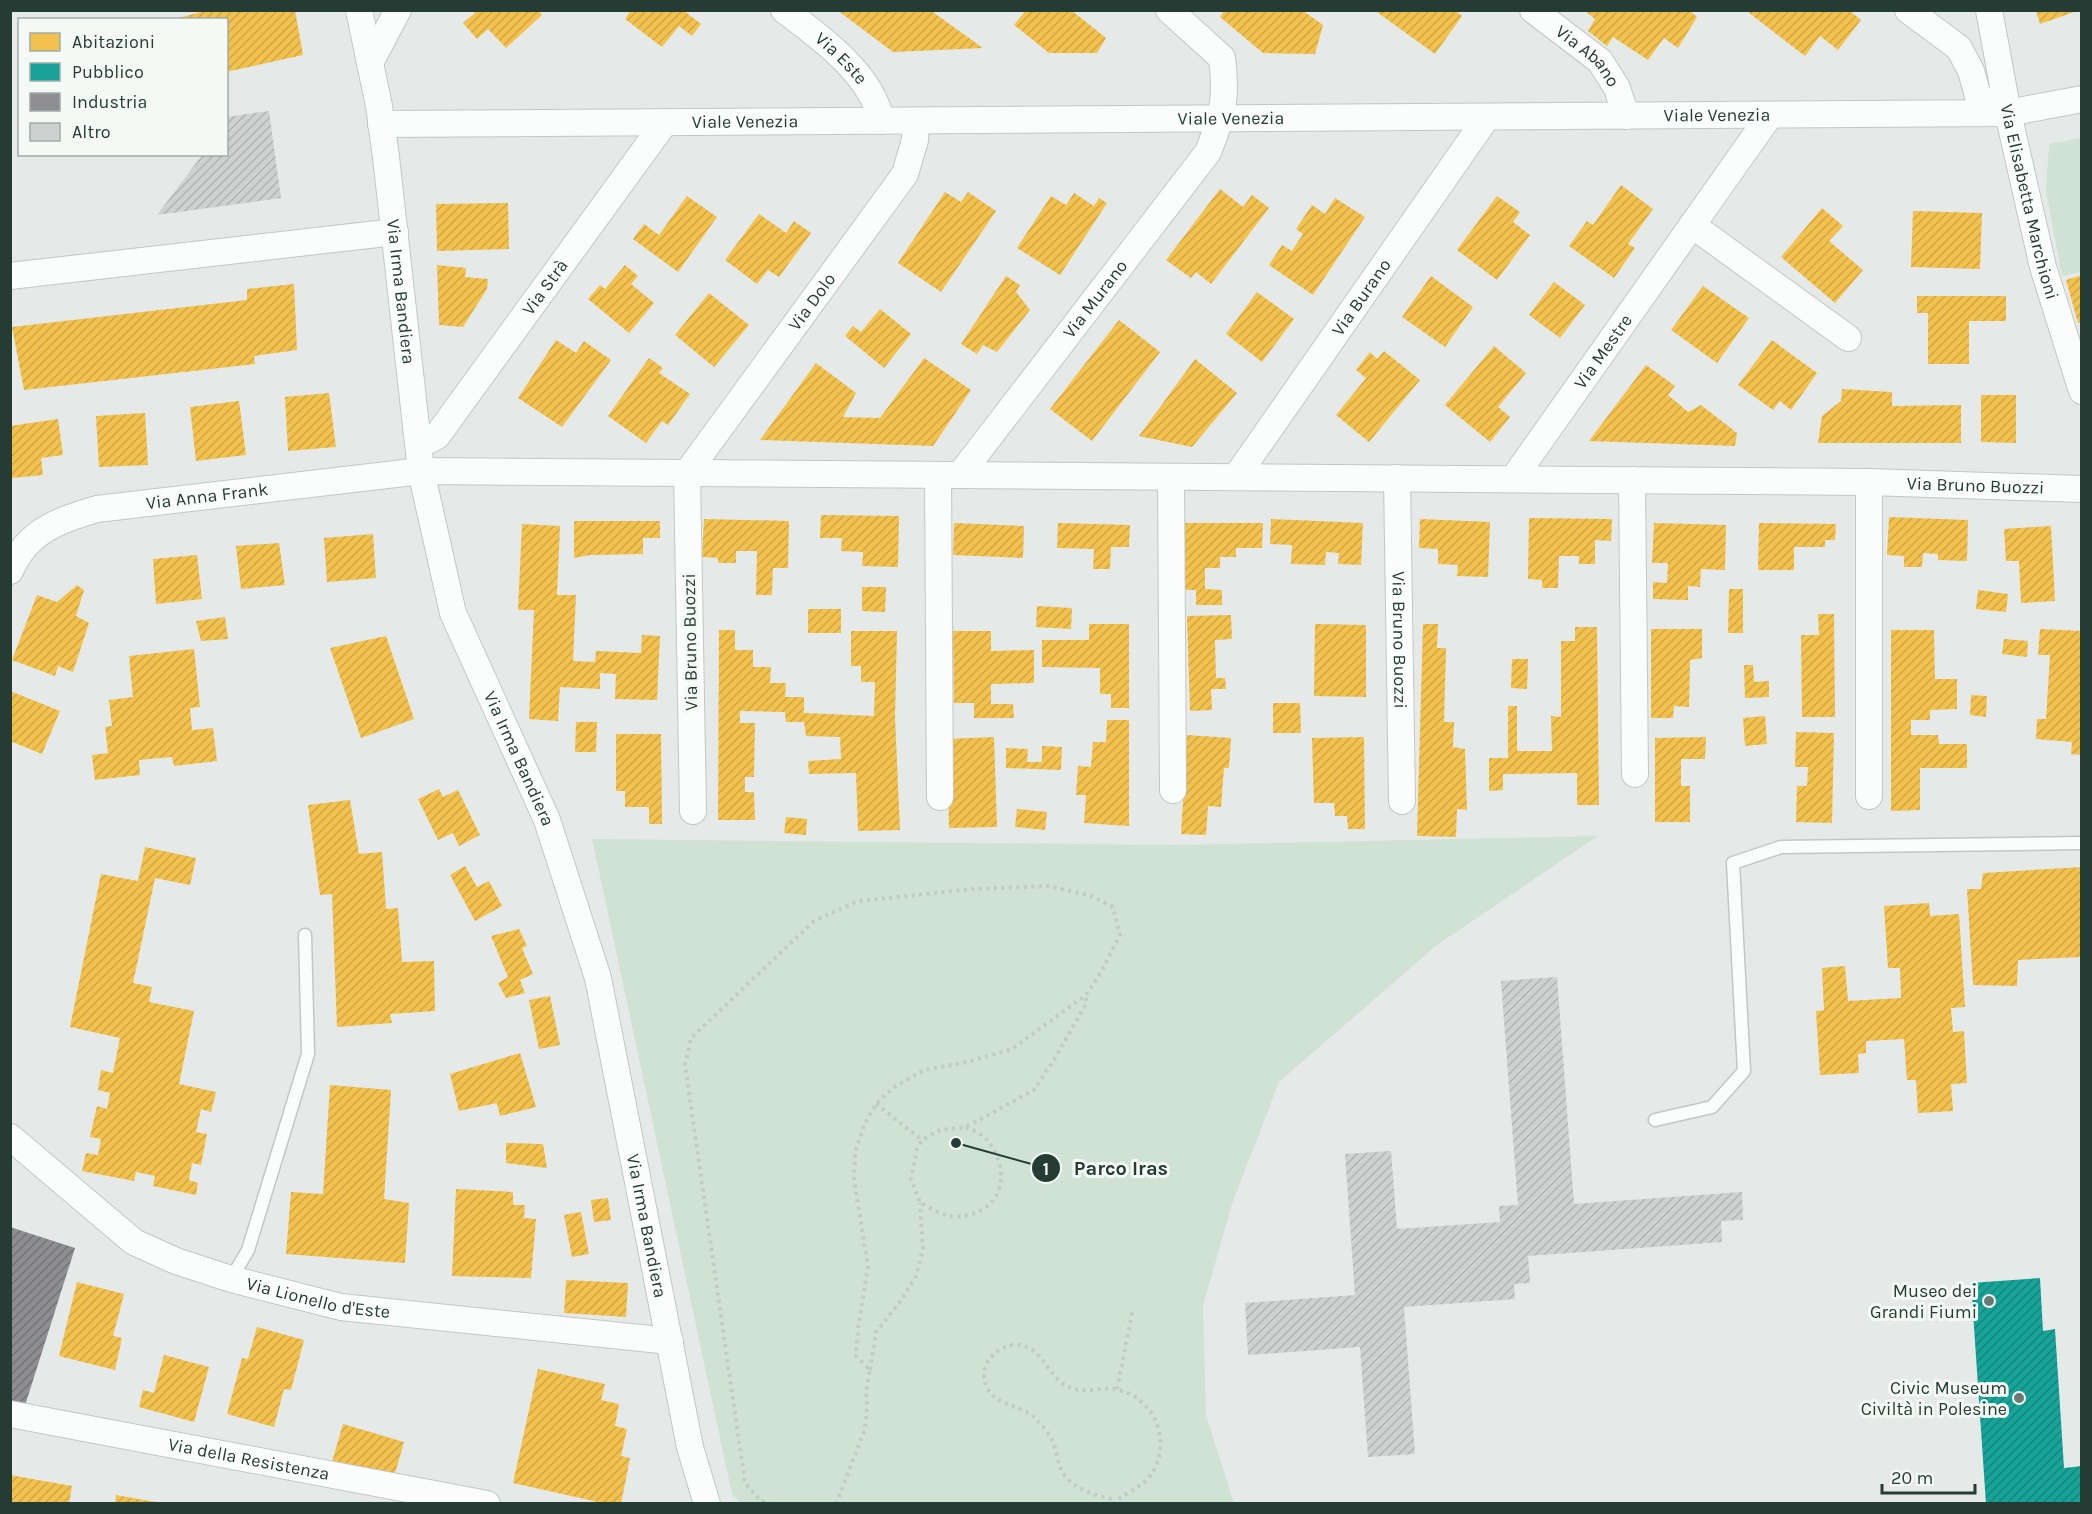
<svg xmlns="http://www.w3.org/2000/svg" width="2092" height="1514" viewBox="0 0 2092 1514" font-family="Karla,sans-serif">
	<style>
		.green { fill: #d0e2d4 }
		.homes { fill: url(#homes-hatch) }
		.public { fill: url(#public-hatch) }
		.industry { fill: url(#industry-hatch) }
		.building { fill: url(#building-hatch) }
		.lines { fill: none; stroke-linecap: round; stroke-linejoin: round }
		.lane-casing { stroke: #c2c7c5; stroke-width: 15 }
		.street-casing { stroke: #c2c7c5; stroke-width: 28 }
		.path { stroke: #c2cac6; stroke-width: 4; stroke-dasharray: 3 4.5; stroke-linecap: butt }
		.lane { stroke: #fbfcfc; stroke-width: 12 }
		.street { stroke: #fbfcfc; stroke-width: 26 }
		.poi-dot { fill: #687973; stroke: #f4f9f6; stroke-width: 2 }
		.labels { text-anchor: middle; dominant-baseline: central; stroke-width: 6; stroke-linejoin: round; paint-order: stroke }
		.street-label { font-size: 18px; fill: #243c34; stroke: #f4f9f6 }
		.poi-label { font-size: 18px; fill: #243c34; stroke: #f4f9f6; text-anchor: end }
		.leader { fill: none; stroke: #243c34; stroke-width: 2 }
		.callout-dot { fill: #243c34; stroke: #f4f9f6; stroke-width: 2 }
		.mark-label { font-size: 18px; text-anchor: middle; font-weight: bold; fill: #fff }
		.callout-label { font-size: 20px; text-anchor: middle; font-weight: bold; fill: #243c34; stroke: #f4f9f6; stroke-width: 6; stroke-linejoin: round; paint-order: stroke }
	</style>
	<defs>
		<pattern id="homes-hatch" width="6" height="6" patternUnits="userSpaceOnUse" patternTransform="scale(1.5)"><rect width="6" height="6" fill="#f2c14e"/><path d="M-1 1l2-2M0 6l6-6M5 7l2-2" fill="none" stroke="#cfa745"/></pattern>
		<pattern id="public-hatch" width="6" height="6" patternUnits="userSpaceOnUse" patternTransform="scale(1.5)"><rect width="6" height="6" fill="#17a398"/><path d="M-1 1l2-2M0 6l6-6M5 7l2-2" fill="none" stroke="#15867d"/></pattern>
		<pattern id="industry-hatch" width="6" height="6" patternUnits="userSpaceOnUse" patternTransform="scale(1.5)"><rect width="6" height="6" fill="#8d8d92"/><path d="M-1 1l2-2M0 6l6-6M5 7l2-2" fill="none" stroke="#737478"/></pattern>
		<pattern id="building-hatch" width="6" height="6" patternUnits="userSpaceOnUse" patternTransform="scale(1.5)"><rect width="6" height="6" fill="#cdd1cf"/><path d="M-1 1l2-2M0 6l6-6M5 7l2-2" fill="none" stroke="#b0b4b2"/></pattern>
	</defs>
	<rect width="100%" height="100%" fill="#e5eae8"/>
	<g class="green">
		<path d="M2081 138V272L2062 276 2046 191 2049 144Z"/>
		<path d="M1598 836 1437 945 1279 1082 1232 1204 1203 1306 1206 1415 1234 1503 742 1504 732 1494 592 839 1176 845Z"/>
	</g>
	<g class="homes">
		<path d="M209 10H295L303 55 226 72V20H170Z"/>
		<path d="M473 10H538L542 15 506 48 488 29 477 39 463 23 475 13Z"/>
		<path d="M631 10H646L649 13 651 10H683L701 24 692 36 679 26 662 47 625 19Z"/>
		<path d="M837 10H930L983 48 893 52Z"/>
		<path d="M1026 10H1071L1106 38 1097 53H1049L1014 25Z"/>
		<path d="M1225 10H1302L1323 25 1315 54 1263 53 1220 17Z"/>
		<path d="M1374 10H1455L1462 16 1435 54Z"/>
		<path d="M1584 10H1689L1697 17 1678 48 1664 38 1648 60 1613 37 1607 46 1588 31 1595 19Z"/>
		<path d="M1751 10H1849L1861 20 1838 50 1820 36 1805 56 1749 13Z"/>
		<path d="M2036 10H2077V11L2040 24Z"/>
		<path d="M1621 185 1653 209 1628 244 1635 248 1614 278 1569 246 1587 221 1593 225Z"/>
		<path d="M1220 189 1243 207 1252 195 1269 208 1211 284 1196 272 1191 278 1166 260Z"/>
		<path d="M945 192 961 202 968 192 996 211 941 292 898 263Z"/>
		<path d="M1074 193 1094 206 1099 198 1107 203 1060 275 1017 248 1051 196 1066 205Z"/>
		<path d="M687 196 717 217 678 272 633 239 644 224 659 235Z"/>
		<path d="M1497 196 1520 212 1513 222 1530 235 1497 280 1457 250Z"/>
		<path d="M1335 198 1365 217 1313 295 1269 265 1282 245 1292 251 1303 234 1296 229 1312 205 1325 214Z"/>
		<path d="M508 203 509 249 437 251 436 204Z"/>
		<path d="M1822 208 1843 226 1829 241 1863 270 1835 303 1781 257Z"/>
		<path d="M1913 211 1982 213 1980 269 1911 267Z"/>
		<path d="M759 214 786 233 794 221 811 233 779 277 768 270 757 284 725 260Z"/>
		<path d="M437 265 466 268 465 277 488 279 487 289 463 327 439 325Z"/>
		<path d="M625 265 638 276 631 284 654 303 629 333 588 299 600 285 605 289Z"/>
		<path d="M2082 275V322L2078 323 2066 280Z"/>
		<path d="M1006 276 1020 285 1016 292 1030 310 997 352 983 345 977 354 961 344Z"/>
		<path d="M1431 276 1473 307 1445 347 1402 317Z"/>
		<path d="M1554 282 1585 305 1560 338 1529 315Z"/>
		<path d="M294 284 297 350 254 356 255 364 24 390 12 327 247 300V289Z"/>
		<path d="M1703 286 1749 318 1717 363 1671 330Z"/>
		<path d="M1257 292 1294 319 1262 362 1226 334Z"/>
		<path d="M709 293 749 325 714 367 675 335Z"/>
		<path d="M1917 296H2006V321H1969V364H1928V313H1917Z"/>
		<path d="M880 309 911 334 884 368 845 336 853 326 861 332Z"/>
		<path d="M1119 320 1160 352 1092 441 1050 409Z"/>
		<path d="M556 340 576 353 584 341 611 360 562 427 518 398Z"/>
		<path d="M1772 340 1817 373 1791 410 1780 401 1773 410 1738 385Z"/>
		<path d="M1494 346 1526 373 1498 407 1510 417 1490 442 1445 405Z"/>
		<path d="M1384 351 1420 380 1369 442 1336 415 1366 378 1356 370 1370 352 1377 359Z"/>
		<path d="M649 358 663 368 659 373 690 394 668 425 662 421 646 443 608 416Z"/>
		<path d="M924 358 971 390 933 446 760 440 816 363 856 393 843 417 880 418Z"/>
		<path d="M1195 359 1237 393 1192 447 1139 436Z"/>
		<path d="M1646 365 1675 386 1668 395 1688 412 1701 405 1737 433 1735 446 1589 441Z"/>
		<path d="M1842 389 1892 392V406L1961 405V443H1818L1822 416 1841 401Z"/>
		<path d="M329 393 336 447 288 451 285 397Z"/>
		<path d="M1981 395H2016V443L1981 442Z"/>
		<path d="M239 401 246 455 196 461 190 407Z"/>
		<path d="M145 413 148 465 99 467 96 416Z"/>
		<path d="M58 419 63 455 41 458 43 475 12 478 10 426Z"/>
		<path d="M821 515 899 516 898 567 862 566 863 552 841 551 842 538H820Z"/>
		<path d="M1889 517 1968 520 1967 561 1938 560V554L1923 553 1922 567H1904V556L1887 555Z"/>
		<path d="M1529 518 1612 519 1611 541 1595 540V564H1579V556H1559L1558 588H1542V580L1528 579Z"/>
		<path d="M704 519 789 521 788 568H773L772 595H756L757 551H736V563H718V558L702 557Z"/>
		<path d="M1271 519 1363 523 1361 565 1338 564 1339 553 1326 552 1325 565 1291 564 1292 545 1270 544Z"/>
		<path d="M1420 519 1490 522 1488 577 1457 576 1458 565 1438 564V549L1419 548Z"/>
		<path d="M574 521H660V538H643V554L590 555 574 558Z"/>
		<path d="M954 523 1024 526 1023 558 953 555Z"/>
		<path d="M1058 523 1130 525 1129 547H1111L1110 569H1093L1094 549 1057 548Z"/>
		<path d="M1184 523H1263L1262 548H1236V557H1220V568H1205V589L1222 590V605H1196V590H1184Z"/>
		<path d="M1654 523 1726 525 1725 570 1701 569 1700 587 1688 586V600L1653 599V582L1667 583 1668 563H1652Z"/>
		<path d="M1759 523 1836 524 1835 540H1825V547H1794V570H1758Z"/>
		<path d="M522 524 560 526 557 595H576L573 661 595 662 596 651 641 653 642 635 660 636 657 700 615 699 616 674 600 673V689L560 687 558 721 529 719 534 610H518Z"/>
		<path d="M2051 526 2055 601 2021 603 2019 561H2006L2004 529Z"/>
		<path d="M373 534 376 578 327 582 324 538Z"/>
		<path d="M279 543 285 585 241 589 236 546Z"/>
		<path d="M197 555 202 599 156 604 153 559Z"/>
		<path d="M77 585 84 590 76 616 89 623 73 672 58 666 55 676 12 660 37 595 57 602Z"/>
		<path d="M862 587H886L885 612 862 611Z"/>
		<path d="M1729 589H1743V633H1728Z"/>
		<path d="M1978 590 2008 594 2006 612 1976 609Z"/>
		<path d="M1037 606 1072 608 1071 629 1036 627Z"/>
		<rect x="808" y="609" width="33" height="24"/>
		<path d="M1818 614H1834L1835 717H1802L1801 635H1819Z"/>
		<path d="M1231 615 1232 639 1215 640 1216 678H1225L1226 689H1211L1212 710 1190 711 1187 616Z"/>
		<path d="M225 617 228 639 201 641 196 621Z"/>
		<path d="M1089 624H1129V708H1111V694H1100V668L1042 667V640H1089Z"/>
		<path d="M1315 624 1366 625V697L1314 696Z"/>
		<path d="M1423 624H1438L1437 648H1446L1444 722H1454L1453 747 1465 749 1467 810 1457 809 1456 837 1417 836Z"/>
		<path d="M1575 627H1597L1599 805H1577V773L1503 774V790L1489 791V758H1508V706H1517V751H1552L1551 716 1561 717V641H1575Z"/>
		<path d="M1651 629H1702V658L1690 660 1689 707 1674 706 1673 718H1651Z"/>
		<path d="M2040 629 2082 631V755L2071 754 2072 742 2036 739 2037 719H2046L2050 655H2038Z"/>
		<path d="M719 630H735V650H753V667H771L770 683H786L785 697H804V713L874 716 875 682H861V666H851V631H897L895 717 900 830 858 831 856 773 809 774 808 761 841 759 840 737 806 736 804 722H786L785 712 740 711V723H755L754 777H745V792H754L755 820H718Z"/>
		<path d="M1891 630H1934L1935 679H1957V709L1930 710V720H1911V735H1938L1939 744H1967V768H1920V810L1891 811Z"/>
		<path d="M953 631H991V651L1034 650V683L991 684V704H1013L1014 718H974V703H954Z"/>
		<path d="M386 636 414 719 361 738 330 648Z"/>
		<path d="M2004 639 2028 641 2027 657 2002 654Z"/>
		<path d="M194 649 200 707 190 708 192 730 213 728 217 761 174 766 172 757 139 760 140 775 95 780 92 755 108 753 105 727 112 726 109 700 133 697 129 656Z"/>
		<path d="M1512 659H1528L1527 689 1511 688Z"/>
		<path d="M1744 665H1753L1754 682 1769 681V697L1745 698Z"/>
		<path d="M10 691 60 711 42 754 10 741Z"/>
		<path d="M1971 695 1987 696 1986 717 1970 715Z"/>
		<path d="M1273 703H1300L1301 733H1273Z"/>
		<path d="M1765 716 1767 744 1745 746 1743 718Z"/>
		<path d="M1107 720H1129V826L1084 823 1086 795H1076L1078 766 1091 767 1093 742H1106Z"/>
		<path d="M576 722H597L596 752H575Z"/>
		<path d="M1796 732 1834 733 1832 823 1796 822 1797 786H1807L1808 767H1795Z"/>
		<path d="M616 734H661L662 824H649V807H625V791H616Z"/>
		<path d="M1187 735 1231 738 1229 768H1224L1221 807 1208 806 1206 835 1181 834Z"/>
		<path d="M994 737 997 827 949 828 947 739Z"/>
		<path d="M1364 737 1365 829H1348L1347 816H1335L1334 803H1314L1312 738Z"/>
		<path d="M1706 737 1705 759H1681V786H1690V822H1655V738Z"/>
		<path d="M1042 746 1062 747 1061 770 1006 768V748L1028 749 1027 762H1042Z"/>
		<path d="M439 789 443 797 458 790 480 835 459 846 453 833 438 840 418 799Z"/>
		<path d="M350 800 359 854 382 852 386 909 398 908 402 962 434 961 435 1011 390 1014 392 1023 337 1027 332 894 320 895 308 805Z"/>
		<path d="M1017 809 1047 812 1045 830 1015 827Z"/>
		<path d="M786 817 807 819 806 835 784 833Z"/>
		<path d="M145 847 196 858 190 885 155 878 133 983 152 987 149 1002 194 1011 179 1084 216 1092 211 1112 201 1109 196 1132 207 1134 201 1165 192 1163 189 1180 198 1183 196 1195 153 1186 155 1176 136 1172 134 1181 82 1171 86 1153 98 1155 101 1139 90 1137 97 1106 107 1109 110 1093 98 1090 101 1070 113 1073 120 1038 70 1027 101 874 138 881Z"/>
		<path d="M465 866 477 887 489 881 502 906 475 921 450 875Z"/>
		<path d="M2082 867V957L2018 960 2017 986 1973 985 1967 889H1981L1983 873Z"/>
		<path d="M1929 903 1930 916 1959 914 1965 1007 1951 1008 1953 1032 1964 1031 1967 1083 1951 1084 1953 1111 1918 1113 1916 1080H1907L1904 1039 1866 1041V1053L1858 1054 1859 1073 1820 1075 1816 1011 1824 1010 1822 968 1845 966 1848 1001 1901 998 1900 968H1888L1884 906Z"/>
		<path d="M519 929 527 946 522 948 533 974 520 980 525 993 506 998 498 983 508 977 491 936Z"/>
		<path d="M550 996 560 1045 539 1049 529 1000Z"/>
		<path d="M520 1053 536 1107 500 1116 497 1103 459 1111 450 1074Z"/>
		<path d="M330 1085 391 1090 384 1199 409 1203 405 1263 286 1254 291 1192 323 1194Z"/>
		<path d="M506 1143 543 1144 547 1168 506 1163Z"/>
		<path d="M456 1189 513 1192V1205H525L524 1218 536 1219 531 1278 452 1276Z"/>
		<path d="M608 1198 611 1220 594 1222 591 1200Z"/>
		<path d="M581 1212 589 1254 572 1257 564 1215Z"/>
		<path d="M566 1280 628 1283 626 1317 564 1313Z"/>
		<path d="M77 1282 124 1294 113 1336 122 1338 115 1370 59 1356Z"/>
		<path d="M257 1327 304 1340 291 1390 284 1389 274 1427 227 1414 242 1358 248 1359Z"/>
		<path d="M164 1355 209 1367 194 1422 139 1407 143 1390 154 1393Z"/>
		<path d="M538 1369 605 1384 601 1400 619 1404 615 1426 627 1429 621 1456 630 1458 621 1504H607L513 1483Z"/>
		<path d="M343 1424 404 1442 393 1480 332 1462Z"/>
		<path d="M10 1475 72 1486 69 1504H10Z"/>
		<path d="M116 1495 156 1502V1504H115Z"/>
	</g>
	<path class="public" d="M2040 1278 2043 1331 2055 1329 2064 1468 2082 1466V1504H1986L1971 1283Z"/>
	<path class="industry" d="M10 1227 75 1248 22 1415 10 1411Z"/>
	<g class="building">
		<path d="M269 111 281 198 157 215 203 154H226V117Z"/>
		<path d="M1557 977 1574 1204 1742 1192 1743 1220 1721 1221 1722 1242 1528 1256 1530 1283 1514 1284 1515 1299 1404 1307 1415 1454 1368 1457 1360 1347 1248 1355 1245 1303 1355 1295 1345 1154 1391 1151 1397 1229 1500 1222 1499 1206 1518 1205 1501 981Z"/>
	</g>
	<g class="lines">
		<g class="lane-casing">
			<g id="lane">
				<path d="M1655 1120 1712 1107 1744 1071 1733 863 1781 847 2082 843"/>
				<path d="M231 1279 248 1250 308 1054 305 935"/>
			</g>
		</g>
		<g class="street-casing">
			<g id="street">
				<path id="s1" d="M359 10 379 106 386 157 421 471 453 613 547 820 598 978 690 1447 707 1504"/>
				<path id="s2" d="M784 10C820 37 873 75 881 121"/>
				<path id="s3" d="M1533 10 1600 61 1617 88 1626 116"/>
				<path d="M1908 10 1959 48 1971 71 1978 96 2007 113"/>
				<path id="s4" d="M1989 10 2008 113 2043 267 2082 391"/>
				<path d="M370 63 398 10"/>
				<path id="s5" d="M381 124 2008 113 2082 99"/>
				<path d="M1692 225 1848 338"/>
				<path d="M10 276 395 232"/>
				<path id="s6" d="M419 445 437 436 665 122"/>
				<path d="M938 475 940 797"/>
				<path id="s7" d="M960 475 1208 152C1223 114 1227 99 1222 58L1169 10"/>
				<path d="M1171 477 1173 790"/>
				<path id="s8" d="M1236 477 1487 117"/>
				<path id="s9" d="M1397 478 1402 801"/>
				<path id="s10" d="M1513 479 1770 115"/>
				<path d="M1632 480 1635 774"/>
				<path d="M1869 482V796"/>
				<path id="s11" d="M10 571C27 531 59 520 97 509L421 471 1869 482 2082 489"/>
				<path id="s12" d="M693 811 687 473 905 174 915 140 916 121"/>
				<path id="s13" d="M10 1137 134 1242 176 1261 231 1279 341 1307 670 1341"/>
				<path id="s14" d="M10 1414 487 1504"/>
			</g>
		</g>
		<g class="path">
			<path d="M876 1104 922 1140"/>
			<path d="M966 1127C973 1130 981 1134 986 1139 1006 1162 1009 1199 977 1212 970 1215 958 1218 950 1216 940 1214 929 1207 920 1203L911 1179 917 1149 922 1140 940 1130 966 1127 1034 1090 1054 1060 1086 1004V995"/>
			<path d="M870 1370 876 1332 900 1302 916 1276 923 1249 920 1203"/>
			<path d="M1117 1389 1133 1308"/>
			<path d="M772 1504 761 1501 745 1483 685 1065 691 1038 814 921 858 901 974 889 1049 886 1091 896 1113 907 1120 935 1101 972 1086 995 1012 1049 968 1062 924 1070 893 1088 876 1104 865 1123 855 1152 854 1180 868 1266 858 1328 856 1356 870 1370 866 1391 867 1407 865 1429 836 1504"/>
			<path d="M1113 1504C1124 1493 1139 1489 1149 1477 1174 1446 1156 1399 1119 1390 1103 1385 1086 1395 1069 1387 1050 1379 1046 1356 1027 1347 1003 1337 975 1363 987 1388 997 1407 1023 1405 1036 1419 1043 1426 1051 1435 1054 1445 1058 1456 1058 1469 1067 1478 1079 1492 1100 1496 1116 1500"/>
		</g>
		<use href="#lane" class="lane"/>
		<use href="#street" class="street"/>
	</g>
	<g class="poi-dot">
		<circle cx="1989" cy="1301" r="6"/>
		<circle cx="2019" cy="1398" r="6"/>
	</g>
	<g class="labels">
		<g class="street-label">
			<text stroke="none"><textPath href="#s3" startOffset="72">Via Abano</textPath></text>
			<text stroke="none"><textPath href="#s2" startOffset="75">Via Este</textPath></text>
			<text stroke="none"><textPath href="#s5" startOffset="1336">Viale Venezia</textPath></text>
			<text stroke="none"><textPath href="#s5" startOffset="850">Viale Venezia</textPath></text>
			<text stroke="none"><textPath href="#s5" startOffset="364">Viale Venezia</textPath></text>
			<text stroke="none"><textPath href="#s4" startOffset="196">Via Elisabetta Marchioni</textPath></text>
			<text stroke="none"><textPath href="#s6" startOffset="204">Via Strà</textPath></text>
			<text stroke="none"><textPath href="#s1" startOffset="285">Via Irma Bandiera</textPath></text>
			<text stroke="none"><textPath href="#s8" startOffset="219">Via Burano</textPath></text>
			<text stroke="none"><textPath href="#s7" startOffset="222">Via Murano</textPath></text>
			<text stroke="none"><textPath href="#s12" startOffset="550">Via Dolo</textPath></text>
			<text stroke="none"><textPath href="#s10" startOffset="156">Via Mestre</textPath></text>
			<text stroke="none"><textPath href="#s11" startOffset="1992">Via Bruno Buozzi</textPath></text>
			<text stroke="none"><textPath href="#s11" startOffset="222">Via Anna Frank</textPath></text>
			<text stroke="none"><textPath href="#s9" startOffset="162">Via Bruno Buozzi</textPath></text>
			<text transform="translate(690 642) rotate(-91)">Via Bruno Buozzi</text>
			<text stroke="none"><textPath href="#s1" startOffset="771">Via Irma Bandiera</textPath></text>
			<text stroke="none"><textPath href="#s1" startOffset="1257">Via Irma Bandiera</textPath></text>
			<text stroke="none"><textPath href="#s13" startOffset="356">Via Lionello d'Este</textPath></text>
			<text stroke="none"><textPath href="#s14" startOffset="243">Via della Resistenza</textPath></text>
		</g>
		<g class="poi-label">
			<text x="1977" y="1291">Museo dei<tspan x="1977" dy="21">Grandi Fiumi</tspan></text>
			<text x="2007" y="1388">Civic Museum<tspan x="2007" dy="21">Civiltà in Polesine</tspan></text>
		</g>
	</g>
	<path class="leader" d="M956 1143L1046 1168"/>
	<g class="callout-dot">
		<circle cx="956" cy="1143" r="6"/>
		<circle cx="1046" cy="1168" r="15"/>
	</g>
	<g class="mark-label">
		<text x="1046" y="1175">1</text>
	</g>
	<g class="callout-label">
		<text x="1121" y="1175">Parco Iras</text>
	</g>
	<rect width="2092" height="1514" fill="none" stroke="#243c34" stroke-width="24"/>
	<rect x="18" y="18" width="210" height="138" fill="#f4f9f6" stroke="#a1ada8" stroke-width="1.5"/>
	<rect x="30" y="33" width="30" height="18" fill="#f2c14e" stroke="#a1ada8" stroke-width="1.5"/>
	<text x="72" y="48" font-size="18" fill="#243c34">Abitazioni</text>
	<rect x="30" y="63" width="30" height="18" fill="#17a398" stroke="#a1ada8" stroke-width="1.5"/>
	<text x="72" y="78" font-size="18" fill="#243c34">Pubblico</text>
	<rect x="30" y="93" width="30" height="18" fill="#8d8d92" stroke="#a1ada8" stroke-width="1.5"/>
	<text x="72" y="108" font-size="18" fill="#243c34">Industria</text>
	<rect x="30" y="123" width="30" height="18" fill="#cdd1cf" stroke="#a1ada8" stroke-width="1.5"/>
	<text x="72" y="138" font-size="18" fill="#243c34">Altro</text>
	<path d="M1882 1484v9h93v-9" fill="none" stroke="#243c34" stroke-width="3"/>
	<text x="1891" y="1484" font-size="18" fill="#243c34" stroke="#f4f9f6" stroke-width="4.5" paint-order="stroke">20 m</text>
</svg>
